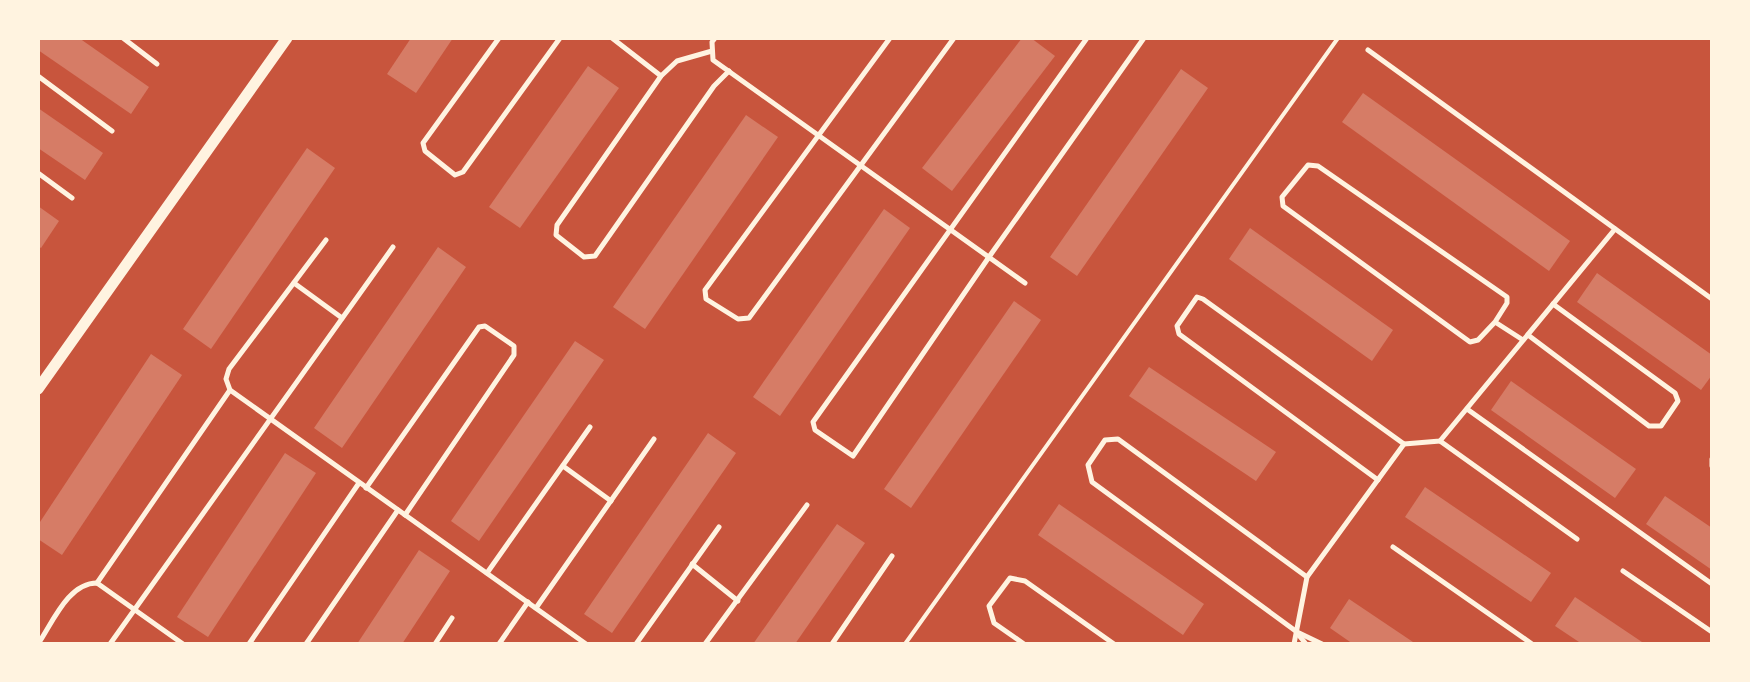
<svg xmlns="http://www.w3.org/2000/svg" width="1750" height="682" viewBox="0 0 1750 682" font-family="'Roboto Condensed',sans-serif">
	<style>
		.building { fill: #d67c66 }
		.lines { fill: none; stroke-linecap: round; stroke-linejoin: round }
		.path { stroke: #fff3e0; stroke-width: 4 }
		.service { stroke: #fff3e0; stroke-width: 5 }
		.tertiary { stroke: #fff3e0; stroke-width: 11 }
	</style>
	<rect width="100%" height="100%" fill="#c8553d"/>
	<g class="building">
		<path d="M38 38H79L149 87 131 114 38 50Z"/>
		<path d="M411 38H453L416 93 387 74Z"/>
		<path d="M1022 38H1031L1055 56 952 191 922 168Z"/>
		<path d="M588 66 619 88 520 228 489 207Z"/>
		<path d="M1181 69 1208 88 1077 276 1050 257Z"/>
		<path d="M1363 93 1570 241 1549 271 1342 122Z"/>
		<path d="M38 108 103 153 85 180 38 148Z"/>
		<path d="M746 115 778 137 645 329 613 307Z"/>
		<path d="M307 148 335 168 211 349 183 329Z"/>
		<path d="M38 206 59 221 41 248 38 246Z"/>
		<path d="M884 209 910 228 780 416 753 397Z"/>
		<path d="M1250 228 1393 330 1372 361 1229 259Z"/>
		<path d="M438 247 466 267 342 448 314 428Z"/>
		<path d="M1597 273 1712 355V375L1701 390 1577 302Z"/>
		<path d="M1014 301 1041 320 911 508 884 489Z"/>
		<path d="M575 341 604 360 479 541 451 521Z"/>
		<path d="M151 354 182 375 62 555 38 539V525Z"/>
		<path d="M1149 367 1276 452 1256 481 1129 396Z"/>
		<path d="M1511 381 1636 469 1615 498 1491 410Z"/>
		<path d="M708 433 736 453 612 633 584 614Z"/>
		<path d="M285 453 316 473 208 637 177 617Z"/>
		<path d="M1425 487 1551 573 1531 602 1405 517Z"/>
		<path d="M1665 496 1712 528V570L1646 524Z"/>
		<path d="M1059 504 1204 604 1183 635 1038 535Z"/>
		<path d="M837 524 865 543 795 644H753Z"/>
		<path d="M419 550 450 571 402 644H357Z"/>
		<path d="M1575 597 1645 644H1582L1555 626Z"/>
		<path d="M1349 599 1416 644H1353L1330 628Z"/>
	</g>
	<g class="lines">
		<path class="path" d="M905 644 1338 38"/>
		<g class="service">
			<path d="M123 38 157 64"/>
			<path d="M499 38 423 143 425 151 455 175 463 172 560 38"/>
			<path d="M612 38 661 76"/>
			<path d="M715 38 712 42 713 60 1025 283"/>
			<path d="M890 38 705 290 706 299 738 319 749 318 954 38"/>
			<path d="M1087 38 813 422 815 430 853 456 989 257 1144 38"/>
			<path d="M1368 50 1712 299"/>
			<path d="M712 51 677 61 661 76 557 225 556 235 584 257 595 256 714 86 729 71"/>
			<path d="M38 76 112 131"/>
			<path d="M38 173 72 198"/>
			<path d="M326 240 229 369 226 379 230 390 586 644"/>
			<path d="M294 283 342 318"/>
			<path d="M1495 322 1478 340 1470 342 1283 206 1282 197 1308 165 1318 166 1507 297V303L1495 322 1523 340"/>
			<path d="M1528 335 1649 426H1661L1678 401 1675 393 1553 304"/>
			<path d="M1467 409 1712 584"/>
			<path d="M1440 441 1577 539"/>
			<path d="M1712 459V466"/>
			<path d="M563 466 611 501"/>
			<path d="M1378 480 1179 334 1177 326 1197 297 1203 299 1404 444"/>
			<path d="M366 488 479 327 485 326 514 346V355L405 515"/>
			<path d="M1393 547 1532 644"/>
			<path d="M692 564 738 601"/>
			<path d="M1623 571 1712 632"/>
			<path d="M487 573 590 427"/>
			<path d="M1307 577 1118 439 1105 440 1088 465 1092 482 1297 632 1322 644"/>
			<path d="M97 583 230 390"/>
			<path d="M536 608 654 439"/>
			<path d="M1297 633 1306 644"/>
			<path d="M38 644C53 622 68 583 97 583L183 644"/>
			<path d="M110 644 393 247"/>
			<path d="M249 644 359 483"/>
			<path d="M306 644 398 510"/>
			<path d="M435 644 452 618"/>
			<path d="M499 644 528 602"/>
			<path d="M636 644 719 527"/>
			<path d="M705 644 807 505"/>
			<path d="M832 644 892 556"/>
			<path d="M1024 644 994 623 989 606 1010 578 1025 581 1114 644"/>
			<path d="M1294 644 1307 577 1404 444 1440 441 1615 229"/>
		</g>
		<path class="tertiary" d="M38 389 287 38"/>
	</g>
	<rect width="1750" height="682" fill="none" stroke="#fff3e0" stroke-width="80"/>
</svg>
